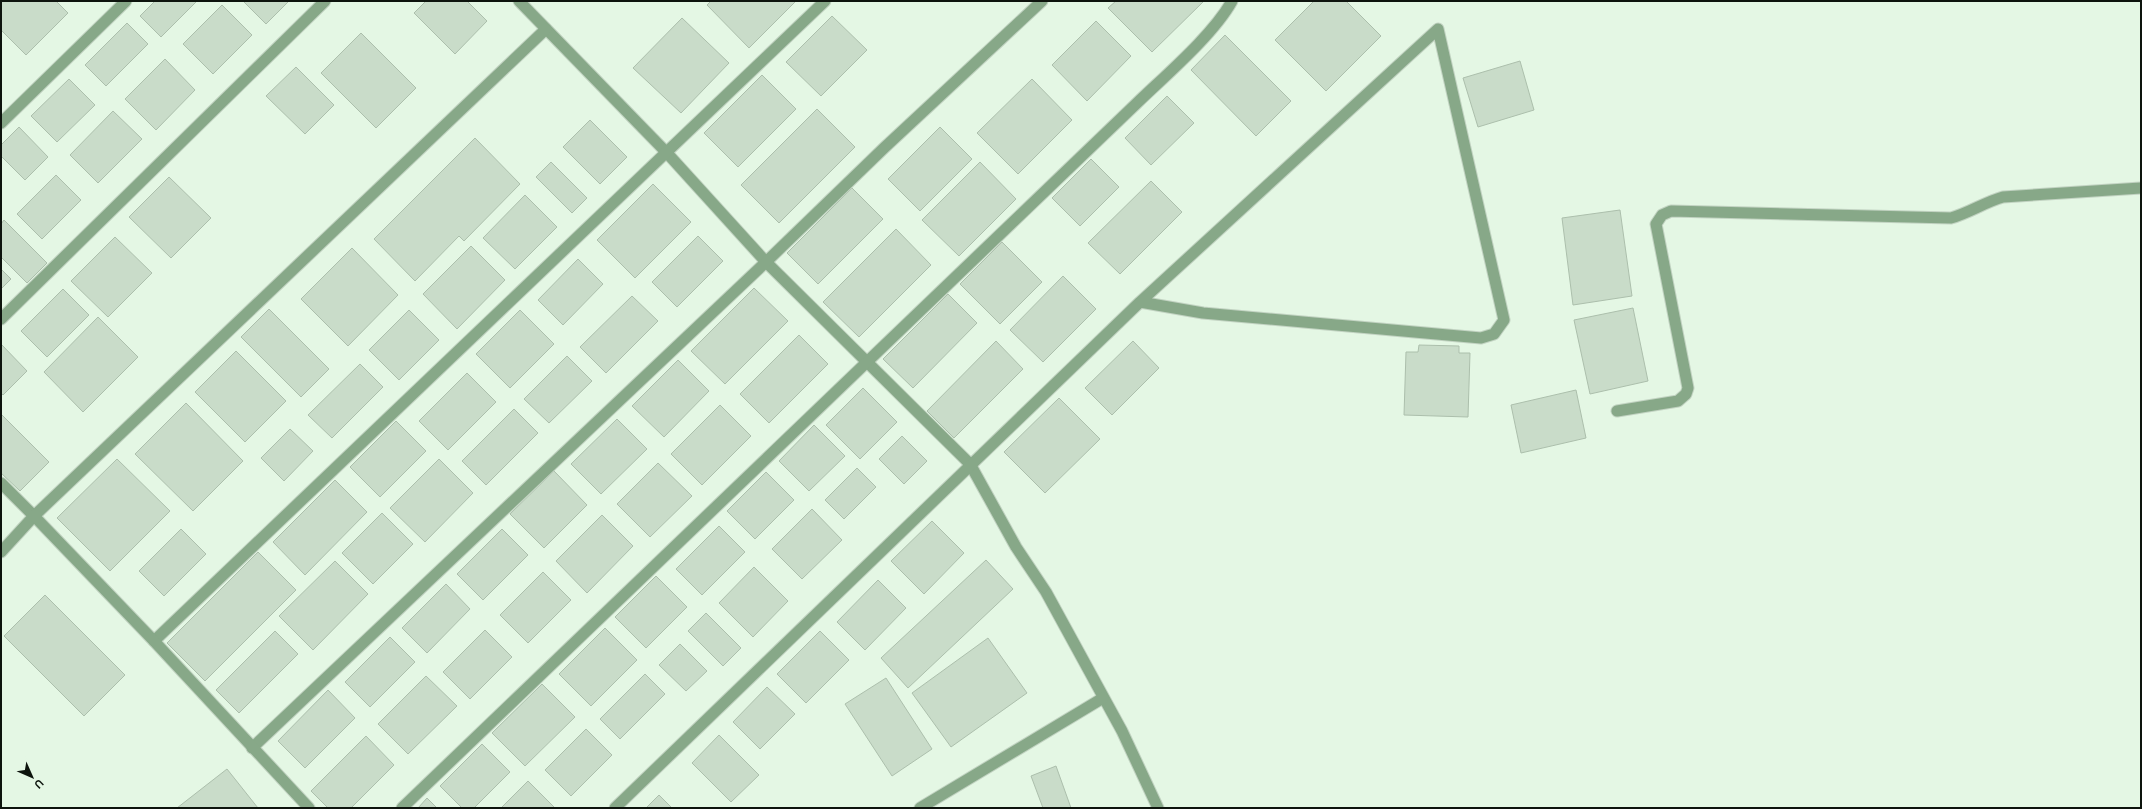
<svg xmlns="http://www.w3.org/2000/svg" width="2142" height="809" viewBox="0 0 2142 809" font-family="Figtree,sans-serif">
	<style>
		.building { fill: #c9dcc9; stroke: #acbfac }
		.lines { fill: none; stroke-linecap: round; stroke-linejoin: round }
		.minor-casing { stroke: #c2d3c2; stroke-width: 13 }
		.minor { stroke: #87a888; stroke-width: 11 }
	</style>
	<rect width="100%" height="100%" fill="#e4f7e4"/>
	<g class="building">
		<path d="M1 1H56L68 13 26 55 1 30Z"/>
		<path d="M155 1H197L161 37 140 16Z"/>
		<path d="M243 1H289L266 24Z"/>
		<path d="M426 1H467L487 21 455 54 414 13Z"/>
		<path d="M711 1H796L749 48 707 5Z"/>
		<path d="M1116 1H1204L1152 52 1108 8Z"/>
		<path d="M1314 1H1346L1381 36 1326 91 1275 40Z"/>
		<path d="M222 5 252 35 213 74 183 44Z"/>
		<path d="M832 16 867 50 821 96 786 62Z"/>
		<path d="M682 18 729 63 681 113 633 68Z"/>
		<path d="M1096 21 1131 56 1087 101 1052 65Z"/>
		<path d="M127 23 148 44 106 86 85 65Z"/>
		<path d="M361 33 416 88 376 128 321 73Z"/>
		<path d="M1225 35 1291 101 1256 136 1191 70Z"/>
		<path d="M165 59 195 90 156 130 125 99Z"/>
		<path d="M1520 61 1534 110 1478 127 1463 78Z"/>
		<path d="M296 67 334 105 305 134 266 96Z"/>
		<path d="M762 75 796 109 738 167 704 133Z"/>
		<path d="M69 79 95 105 57 142 31 116Z"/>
		<path d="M1032 79 1072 120 1018 174 977 133Z"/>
		<path d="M1167 96 1194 123 1151 165 1125 138Z"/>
		<path d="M817 109 855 147 779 223 741 185Z"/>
		<path d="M113 111 142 139 98 183 70 155Z"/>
		<path d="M590 120 627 157 600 184 563 147Z"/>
		<path d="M19 127 48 157 25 180 1 156V145Z"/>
		<path d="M940 127 972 159 920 211 888 179Z"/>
		<path d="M475 138 520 184 464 241 459 236 415 281 374 239Z"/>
		<path d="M1091 159 1119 187 1080 226 1052 198Z"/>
		<path d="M551 162 587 198 572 213 536 177Z"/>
		<path d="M980 162 1016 199 959 256 922 220Z"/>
		<path d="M56 175 81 200 42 239 17 214Z"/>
		<path d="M169 177 211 218 171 258 129 217Z"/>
		<path d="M1151 181 1182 212 1120 274 1088 243Z"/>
		<path d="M653 184 691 222 635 278 597 240Z"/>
		<path d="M852 188 883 219 818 284 787 253Z"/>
		<path d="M525 195 557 227 515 269 483 238Z"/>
		<path d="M1620 210 1632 296 1573 305 1562 218Z"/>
		<path d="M4 220 47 263 27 283 1 257V224Z"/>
		<path d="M896 229 931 265 859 337 823 302Z"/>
		<path d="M698 236 723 261 677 307 652 282Z"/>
		<path d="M115 237 152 273 108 317 71 281Z"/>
		<path d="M1002 242 1042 282 1000 324 960 284Z"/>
		<path d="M471 246 505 280 457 329 423 294Z"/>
		<path d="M352 248 398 295 348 346 301 299Z"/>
		<path d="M578 259 603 284 563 325 538 300Z"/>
		<path d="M1 269 11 279 1 289Z"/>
		<path d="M1063 276 1096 309 1043 362 1010 330Z"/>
		<path d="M754 288 788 321 725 384 691 351Z"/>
		<path d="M63 289 89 315 47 357 21 331Z"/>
		<path d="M948 294 977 323 913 388 883 359Z"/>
		<path d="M632 296 658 321 606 373 580 347Z"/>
		<path d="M1633 308 1648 381 1590 394 1574 320Z"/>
		<path d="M269 309 329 369 301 397 241 337Z"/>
		<path d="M409 310 439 340 399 380 369 350Z"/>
		<path d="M520 310 554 344 510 388 476 354Z"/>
		<path d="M98 317 138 357 83 412 44 372Z"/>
		<path d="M799 335 828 364 769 423 740 394Z"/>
		<path d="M996 341 1023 369 954 438 927 411Z"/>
		<path d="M1133 341 1159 368 1112 415 1085 388Z"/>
		<path d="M1 344 27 371 3 395 1 393Z"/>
		<path d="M1419 345 1459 346V353H1470L1468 417 1404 415 1406 352H1418Z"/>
		<path d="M236 351 286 401 245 442 195 392Z"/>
		<path d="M567 356 592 381 549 423 524 399Z"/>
		<path d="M678 360 709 391 664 437 632 406Z"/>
		<path d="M360 364 383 387 332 438 308 415Z"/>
		<path d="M467 373 496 402 448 450 419 421Z"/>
		<path d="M863 388 897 422 860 459 826 425Z"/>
		<path d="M1576 390 1586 438 1521 453 1511 405Z"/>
		<path d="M1059 398 1100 439 1045 493 1004 452Z"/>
		<path d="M186 403 243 461 193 511 135 454Z"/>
		<path d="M720 405 751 436 702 485 671 454Z"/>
		<path d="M514 409 538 433 486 485 462 461Z"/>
		<path d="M1 414 49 462 20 491 1 473Z"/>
		<path d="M617 419 647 449 601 494 571 464Z"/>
		<path d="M396 421 426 451 380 497 350 467Z"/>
		<path d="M814 425 845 456 809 491 779 461Z"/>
		<path d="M290 429 313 451 284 481 261 458Z"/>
		<path d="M902 436 927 461 904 484 879 459Z"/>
		<path d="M117 459 170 511 110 571 57 518Z"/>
		<path d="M439 459 473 493 425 542 390 508Z"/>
		<path d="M658 463 692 496 650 537 617 504Z"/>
		<path d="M857 468 876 487 844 519 825 500Z"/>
		<path d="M554 471 587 505 544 548 510 514Z"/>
		<path d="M766 472 794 500 755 539 727 511Z"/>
		<path d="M335 480 367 512 305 575 273 542Z"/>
		<path d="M812 509 842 540 802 579 772 549Z"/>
		<path d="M382 513 413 544 373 584 342 553Z"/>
		<path d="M602 515 633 546 587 593 556 561Z"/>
		<path d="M932 521 964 553 924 594 891 561Z"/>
		<path d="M719 526 745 552 702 595 676 569Z"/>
		<path d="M181 529 206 554 164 596 139 571Z"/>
		<path d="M502 529 528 555 483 600 457 574Z"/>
		<path d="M258 552 296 590 205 681 167 643Z"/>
		<path d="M986 560 1013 589 908 688 881 658Z"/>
		<path d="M335 561 368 594 313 650 279 616Z"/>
		<path d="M754 567 788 601 753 637 719 603Z"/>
		<path d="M543 572 571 600 528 643 500 615Z"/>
		<path d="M656 576 687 607 646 648 615 617Z"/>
		<path d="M878 580 906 608 865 650 837 622Z"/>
		<path d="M446 584 470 609 427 653 402 628Z"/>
		<path d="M45 595 125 675 84 716 4 636Z"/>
		<path d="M706 613 741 648 723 666 688 631Z"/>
		<path d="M605 628 637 660 591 706 559 674Z"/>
		<path d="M485 630 512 657 470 699 443 672Z"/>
		<path d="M275 631 298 654 239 713 216 690Z"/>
		<path d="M820 631 849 660 806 703 777 674Z"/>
		<path d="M390 637 415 662 370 707 345 682Z"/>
		<path d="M988 638 1027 693 951 747 912 693Z"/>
		<path d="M680 644 707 671 686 691 659 665Z"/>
		<path d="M645 674 665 694 620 739 600 719Z"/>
		<path d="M426 676 457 706 408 754 378 724Z"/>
		<path d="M886 678 932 749 892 776 845 704Z"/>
		<path d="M542 684 575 717 525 766 492 733Z"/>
		<path d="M767 687 795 714 760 749 733 722Z"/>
		<path d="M328 690 355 718 305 768 278 741Z"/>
		<path d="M586 729 612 755 571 796 545 770Z"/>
		<path d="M719 735 759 775 731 802 692 763Z"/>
		<path d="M366 736 394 765 351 808H328L311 791Z"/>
		<path d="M482 744 510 772 474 808H462L440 786Z"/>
		<path d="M1056 766 1071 808H1043L1031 776Z"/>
		<path d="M227 769 258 808H177Z"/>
		<path d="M528 781 555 808H501Z"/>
		<path d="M659 795 672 808H646Z"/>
		<path d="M427 798 437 808H418Z"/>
	</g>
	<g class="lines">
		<g class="minor-casing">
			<g id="minor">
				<path d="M519 1 667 153 766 262 970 464 1016 547 1046 592 1122 731 1158 808"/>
				<path d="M1 123 126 1"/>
				<path d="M1 319 325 1"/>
				<path d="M1617 411 1678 401 1686 394 1688 388 1656 224 1662 215 1671 211 1951 218C1969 213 1985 202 2003 197L2141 188"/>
				<path d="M1 483 34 516 1 552"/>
				<path d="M154 641 825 1"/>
				<path d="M252 748 766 262 884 148 1042 1"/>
				<path d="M309 808 154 641 34 516 546 29"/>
				<path d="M402 808 1137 103C1166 75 1213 35 1232 1"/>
				<path d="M615 808 1140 302 1438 29 1504 320 1494 334 1481 338 1203 313 1140 302"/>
				<path d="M920 808 1103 698"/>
			</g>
		</g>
		<use href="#minor" class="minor"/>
	</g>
	<rect width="2142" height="809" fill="none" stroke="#0d140d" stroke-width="4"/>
	<g transform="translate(32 777) rotate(135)" stroke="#e4f7e4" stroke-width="3" paint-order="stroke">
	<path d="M0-3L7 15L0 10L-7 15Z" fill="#0d140d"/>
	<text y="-6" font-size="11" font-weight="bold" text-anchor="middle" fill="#0d140d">U</text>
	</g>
</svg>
